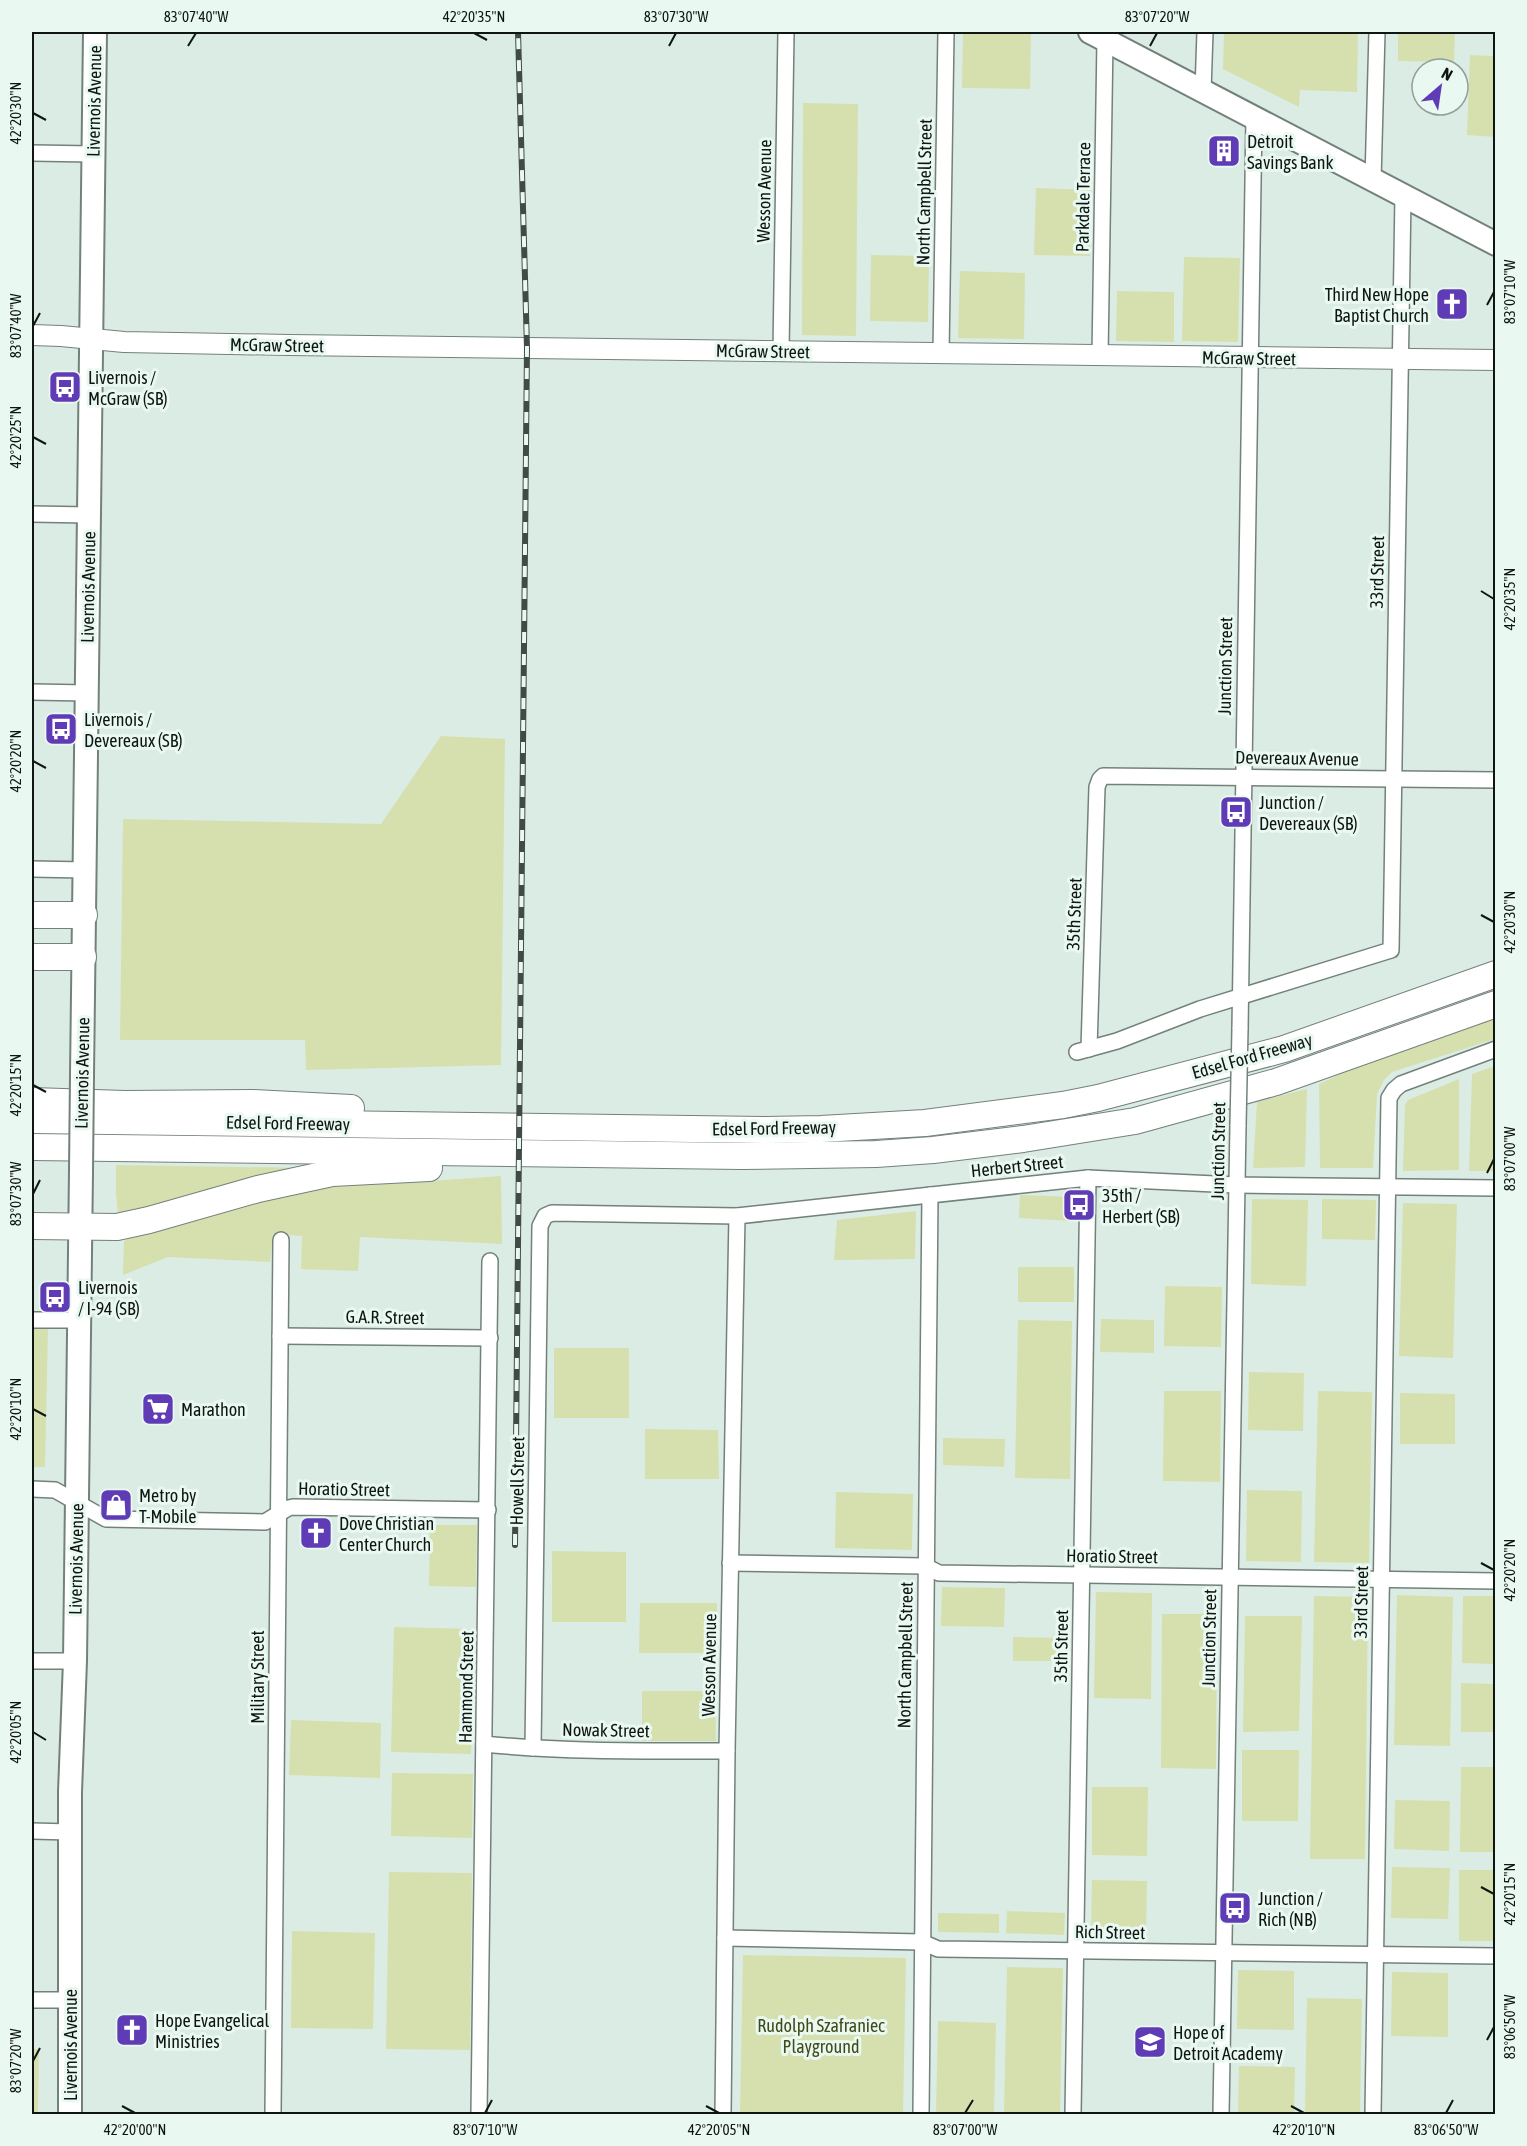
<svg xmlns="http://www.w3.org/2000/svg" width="1527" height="2146" viewBox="0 0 1527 2146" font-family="'Asap Condensed',sans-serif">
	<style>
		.green { fill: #d6e0ae }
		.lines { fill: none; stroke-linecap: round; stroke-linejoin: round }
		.street-casing { stroke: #73817b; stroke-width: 18 }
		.secondary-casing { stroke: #73817b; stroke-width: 22 }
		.primary-casing { stroke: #73817b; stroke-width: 26 }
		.highway-casing { stroke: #73817b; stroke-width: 28 }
		.street { stroke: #fff; stroke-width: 15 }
		.secondary { stroke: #fff; stroke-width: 20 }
		.primary { stroke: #fff; stroke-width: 22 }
		.highway { stroke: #fff; stroke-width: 26 }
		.rail-casing { stroke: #424a46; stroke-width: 6 }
		.rail { stroke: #e9f9f2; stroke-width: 4; stroke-dasharray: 11; stroke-linecap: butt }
		.street-bridge-casing { stroke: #73817b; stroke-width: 18; stroke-linecap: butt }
		.primary-bridge-casing { stroke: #73817b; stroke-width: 26; stroke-linecap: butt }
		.street-bridge { stroke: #fff; stroke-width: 15 }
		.primary-bridge { stroke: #fff; stroke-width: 22 }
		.ticks { fill: none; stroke: #0f1512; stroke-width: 2 }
		.labels { text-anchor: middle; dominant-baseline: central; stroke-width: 6; stroke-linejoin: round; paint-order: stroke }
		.street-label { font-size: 18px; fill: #0f1512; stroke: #e9f9f2 }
		.poi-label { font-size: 18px; fill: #0f1512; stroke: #e9f9f2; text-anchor: start }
		.park-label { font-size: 18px; fill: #414917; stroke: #e9f9f2 }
		.neatline { fill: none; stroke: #0f1512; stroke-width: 2 }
		.ticks-label { font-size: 15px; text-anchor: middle; fill: #0f1512 }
	</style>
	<rect width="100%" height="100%" fill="#dbece4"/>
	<g class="green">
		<path d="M963 32H1031L1030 89 962 88Z"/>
		<path d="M1224 32H1358L1357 92 1300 90 1299 107 1223 69Z"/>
		<path d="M1398 32H1455L1454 62 1398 61Z"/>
		<path d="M1470 55 1495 56V137L1467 135Z"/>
		<path d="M803 103 858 104 856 336 802 335Z"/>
		<path d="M1036 188 1091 190 1090 256 1034 255Z"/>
		<path d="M871 255 929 256 928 322 870 321Z"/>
		<path d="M1184 257 1240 258 1238 342 1182 341Z"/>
		<path d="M960 271 1025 273 1024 339 958 338Z"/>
		<path d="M1117 291 1174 292V342L1116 341Z"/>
		<path d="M441 736 505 739 501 1065 306 1070 305 1040H120L123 819 381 824Z"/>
		<path d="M1495 1018V1039L1392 1072 1384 1080 1377 1094 1373 1168H1320L1319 1084 1372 1059Z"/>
		<path d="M1495 1066V1171H1469L1472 1074Z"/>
		<path d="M1459 1079V1170L1403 1171 1405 1105 1408 1100Z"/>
		<path d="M1307 1089 1305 1167 1253 1168 1257 1102Z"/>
		<path d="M116 1165 311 1168 141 1212 118 1214 116 1193Z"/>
		<path d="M501 1176 502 1244 360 1237 358 1271 301 1269 302 1236 273 1234 270 1262 168 1257 123 1275 124 1241 131 1236 285 1191 373 1180V1185Z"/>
		<path d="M1020 1195 1075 1197 1074 1221 1019 1218Z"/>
		<path d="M1252 1199 1308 1200 1306 1286 1251 1284Z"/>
		<path d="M1322 1199 1376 1200 1375 1240 1322 1239Z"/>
		<path d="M1403 1203 1457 1204 1453 1358 1399 1356Z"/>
		<path d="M916 1211 915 1259 834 1260 837 1220Z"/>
		<rect x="1018" y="1267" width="56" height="35"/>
		<path d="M1165 1286 1222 1287 1221 1347 1164 1346Z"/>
		<path d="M1101 1319 1154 1320V1353L1100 1352Z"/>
		<path d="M1018 1320 1072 1321 1070 1479 1015 1478Z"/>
		<path d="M32 1327 48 1328 45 1467H32Z"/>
		<rect x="554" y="1348" width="75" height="70"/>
		<path d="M1249 1372 1304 1373 1303 1431 1248 1430Z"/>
		<path d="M1164 1391H1221L1220 1482 1163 1481Z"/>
		<path d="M1318 1391 1372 1392 1369 1563 1314 1562Z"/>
		<path d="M1400 1393 1455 1394V1444H1400Z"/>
		<path d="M645 1429 718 1430 719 1479H645Z"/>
		<path d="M943 1438 1005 1439 1004 1467 943 1465Z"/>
		<path d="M1247 1490 1302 1491 1301 1562 1246 1561Z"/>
		<path d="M836 1492 913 1494 912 1550 835 1548Z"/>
		<path d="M430 1525H477L476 1587 429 1586Z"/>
		<path d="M552 1551 626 1552V1622H552Z"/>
		<path d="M942 1587 1005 1588 1004 1627 941 1626Z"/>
		<path d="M1096 1592 1152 1593 1151 1699 1094 1698Z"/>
		<path d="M1397 1595 1453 1597 1450 1746 1394 1745Z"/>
		<path d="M1314 1596 1368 1597 1365 1859H1310Z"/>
		<path d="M1463 1596H1495V1664L1462 1663Z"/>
		<path d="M640 1603H717V1653H639Z"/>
		<path d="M1162 1614H1217L1216 1769 1161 1768Z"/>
		<path d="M1245 1616H1302L1299 1731 1243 1732Z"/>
		<path d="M394 1627 474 1629 471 1754 391 1752Z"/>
		<path d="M1013 1637 1068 1638V1661H1013Z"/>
		<path d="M1461 1683 1495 1684V1732H1461Z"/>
		<path d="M642 1691H715L716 1741H642Z"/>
		<path d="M291 1720 381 1723 380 1778 289 1775Z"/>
		<path d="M1242 1750H1299L1298 1821H1242Z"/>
		<path d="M1461 1767H1495V1852H1460Z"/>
		<path d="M392 1773 473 1774 472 1838 391 1836Z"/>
		<path d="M1092 1787H1148L1147 1856 1092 1855Z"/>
		<path d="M1395 1800 1450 1801 1449 1851 1394 1849Z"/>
		<path d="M1392 1867 1450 1868 1448 1919 1391 1918Z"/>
		<rect x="1459" y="1870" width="36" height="71"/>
		<path d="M389 1872 472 1873 470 2050 386 2049Z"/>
		<path d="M1092 1880 1147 1881 1146 1933 1091 1932Z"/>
		<path d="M1007 1911 1065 1913 1064 1935 1006 1933Z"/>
		<path d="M938 1913 999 1914V1933L938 1932Z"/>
		<path d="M292 1931 375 1933 373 2029 291 2028Z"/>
		<path d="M743 1955 906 1958 903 2114H740Z"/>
		<path d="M1007 1967 1063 1968 1060 2114H1004Z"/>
		<path d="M1238 1970 1294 1971V2030L1237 2029Z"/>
		<path d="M1392 1972 1448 1973V2037L1391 2036Z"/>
		<path d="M1307 1998 1362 1999 1360 2114H1305Z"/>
		<path d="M938 2021 996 2023 994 2114H936Z"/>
		<path d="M32 2049H39L38 2114H32Z"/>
		<path d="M1239 2066 1295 2067 1294 2114H1238Z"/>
	</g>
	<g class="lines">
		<g class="street-casing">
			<g id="street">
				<path d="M1203 91 1205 32"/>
				<path d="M32 153 93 154"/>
				<path d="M1373 180 1377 32"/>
				<path d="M781 351 786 32"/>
				<path d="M941 353 946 32"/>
				<path d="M1100 356 1105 40"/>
				<path d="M32 514 89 515"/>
				<path d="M32 692 87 693"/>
				<path d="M32 869 85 870"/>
				<path d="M1240 1029 1254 117"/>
				<path d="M1089 1049 1097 787 1100 779 1103 776 1496 780"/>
				<path d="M1077 1052 1117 1041 1200 1009 1391 950 1403 195"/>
				<path d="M32 1320H79"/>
				<path d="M280 1336 490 1338"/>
				<path d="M32 1489 55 1490 106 1519 265 1522 288 1508 293 1507 488 1510"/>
				<path d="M730 1563 925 1566 939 1573 1496 1581"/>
				<path d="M32 1661H75"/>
				<path d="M484 1744C565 1752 646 1751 727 1751"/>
				<path d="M533 1748 540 1226 545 1216 552 1213 737 1216 1088 1178 1236 1185 1496 1188"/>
				<path d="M32 1831 70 1832"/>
				<path d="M725 1938 922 1942 938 1949 1496 1956"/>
				<path d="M32 2000H71"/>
				<path d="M273 2114 281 1240"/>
				<path d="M479 2114 490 1261"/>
				<path d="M723 2114 727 1751 737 1216"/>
				<path d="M921 2114 930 1195"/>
				<path d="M1073 2114 1088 1178"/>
				<path d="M1221 2114 1238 1125"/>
				<path d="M1373 2114 1389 1098 1394 1090 1401 1084 1496 1049"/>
			</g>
		</g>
		<g class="secondary-casing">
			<path id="secondary" d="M32 335 61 336 124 342 289 345 1496 360"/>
		</g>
		<g class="primary-casing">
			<g id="primary">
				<path d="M1090 32 1496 244"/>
				<path d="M82 1075 95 32"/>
				<path d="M70 2114V1792L75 1661 81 1171"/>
			</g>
		</g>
		<g class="highway-casing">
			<g id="highway">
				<path d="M32 915H84"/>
				<path d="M32 957H83"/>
				<path d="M32 1101 125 1104 253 1103 351 1108"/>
				<path d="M32 1120 766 1130 821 1129 925 1123 1063 1105 1098 1098 1284 1049 1496 974"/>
				<path d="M32 1147 742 1156 876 1154 933 1150 1023 1139 1135 1121 1276 1082 1496 1004"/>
				<path d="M32 1226 117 1227 149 1220 258 1189 332 1173 429 1168"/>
			</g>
		</g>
		<use href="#street" class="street"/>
		<use href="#secondary" class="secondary"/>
		<use href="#primary" class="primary"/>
		<use href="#highway" class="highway"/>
		<g class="rail-casing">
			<path id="rail" d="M515 1545 527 348 518 32"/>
		</g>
		<use href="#rail" class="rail"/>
		<g class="street-bridge-casing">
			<path id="street-bridge" d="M1238 1125 1240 1029"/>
		</g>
		<g class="primary-bridge-casing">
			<path id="primary-bridge" d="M81 1171 82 1075"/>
		</g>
		<use href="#street-bridge" class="street-bridge"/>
		<use href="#primary-bridge" class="primary-bridge"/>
	</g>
	<path class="ticks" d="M474 33 487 40M188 46 196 33M669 46 676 33M1150 46 1157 33M33 113 46 120M1487 305 1494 292M33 326 40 313M33 437 46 444M1481 591 1494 599M33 761 46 768M1481 915 1494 922M33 1085 46 1092M1487 1173 1494 1159M33 1194 40 1180M33 1409 46 1416M1481 1563 1494 1570M33 1732 46 1740M1481 1887 1494 1894M1487 2040 1494 2027M33 2061 40 2048M122 2106 135 2113M706 2106 719 2113M1291 2106 1304 2113M485 2113 492 2100M965 2113 973 2100M1446 2113 1453 2100"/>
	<defs>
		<g id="building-square" transform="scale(1.725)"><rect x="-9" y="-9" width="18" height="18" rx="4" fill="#5f3cb5" stroke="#e9f9f2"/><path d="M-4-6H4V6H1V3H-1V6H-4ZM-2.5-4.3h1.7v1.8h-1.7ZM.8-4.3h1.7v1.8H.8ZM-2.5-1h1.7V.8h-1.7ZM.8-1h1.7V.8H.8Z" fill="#fff"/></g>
		<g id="church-square" transform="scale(1.725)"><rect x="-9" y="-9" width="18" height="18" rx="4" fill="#5f3cb5" stroke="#e9f9f2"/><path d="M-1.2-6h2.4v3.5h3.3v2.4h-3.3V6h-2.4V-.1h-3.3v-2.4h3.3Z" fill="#fff"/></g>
		<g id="bus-square" transform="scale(1.725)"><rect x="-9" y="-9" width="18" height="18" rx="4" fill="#5f3cb5" stroke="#e9f9f2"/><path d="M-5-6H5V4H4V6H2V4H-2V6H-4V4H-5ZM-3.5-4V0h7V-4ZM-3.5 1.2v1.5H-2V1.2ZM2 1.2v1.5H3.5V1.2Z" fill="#fff"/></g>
		<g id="supermarket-square" transform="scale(1.725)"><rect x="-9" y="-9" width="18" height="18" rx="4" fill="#5f3cb5" stroke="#e9f9f2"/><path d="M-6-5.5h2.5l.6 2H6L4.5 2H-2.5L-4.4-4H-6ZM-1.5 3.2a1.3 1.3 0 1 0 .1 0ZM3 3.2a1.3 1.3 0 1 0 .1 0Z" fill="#fff"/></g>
		<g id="shop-square" transform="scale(1.725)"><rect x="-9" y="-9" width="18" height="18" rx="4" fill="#5f3cb5" stroke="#e9f9f2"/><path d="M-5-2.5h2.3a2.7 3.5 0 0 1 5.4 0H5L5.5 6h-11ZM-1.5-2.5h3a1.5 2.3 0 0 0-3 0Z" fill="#fff"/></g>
		<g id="school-square" transform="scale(1.725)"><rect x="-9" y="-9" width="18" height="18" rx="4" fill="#5f3cb5" stroke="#e9f9f2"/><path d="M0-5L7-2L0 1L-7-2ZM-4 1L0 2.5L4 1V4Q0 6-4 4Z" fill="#fff"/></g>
	</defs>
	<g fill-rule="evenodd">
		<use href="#building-square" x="1224" y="151"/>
		<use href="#church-square" x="1452" y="304"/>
		<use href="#bus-square" x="65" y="387"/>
		<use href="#bus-square" x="61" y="729"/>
		<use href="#bus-square" x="1236" y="812"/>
		<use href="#bus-square" x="1079" y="1205"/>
		<use href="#bus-square" x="55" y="1297"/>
		<use href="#supermarket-square" x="158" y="1409"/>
		<use href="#shop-square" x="116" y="1505"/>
		<use href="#church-square" x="316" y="1533"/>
		<use href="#bus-square" x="1235" y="1908"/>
		<use href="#church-square" x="132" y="2030"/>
		<use href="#school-square" x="1150" y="2042"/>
	</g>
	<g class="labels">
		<g class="street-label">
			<text transform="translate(94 101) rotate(-89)">Livernois Avenue</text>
			<text transform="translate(764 191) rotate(-89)">Wesson Avenue</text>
			<text transform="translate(924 192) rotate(-89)">North Campbell Street</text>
			<text transform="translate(1083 197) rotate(-89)">Parkdale Terrace</text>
			<text transform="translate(277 345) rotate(1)">McGraw Street</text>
			<text transform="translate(763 351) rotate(1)">McGraw Street</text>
			<text transform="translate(1249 358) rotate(1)">McGraw Street</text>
			<text transform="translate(1377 572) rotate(-89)">33rd Street</text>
			<text transform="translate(88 587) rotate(-89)">Livernois Avenue</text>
			<text transform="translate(1225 666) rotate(-89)">Junction Street</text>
			<text transform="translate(1297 758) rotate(1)">Devereaux Avenue</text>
			<text transform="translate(1074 914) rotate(-88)">35th Street</text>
			<text transform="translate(1252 1056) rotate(-16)">Edsel Ford Freeway</text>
			<text transform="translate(82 1073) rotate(-89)">Livernois Avenue</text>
			<text transform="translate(288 1123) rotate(1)">Edsel Ford Freeway</text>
			<text transform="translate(774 1128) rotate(-1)">Edsel Ford Freeway</text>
			<text transform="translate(1218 1151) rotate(-89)">Junction Street</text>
			<text transform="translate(1017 1166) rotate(-6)">Herbert Street</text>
			<text transform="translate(385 1317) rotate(1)">G.A.R. Street</text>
			<text transform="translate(517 1481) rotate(-89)">Howell Street</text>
			<text transform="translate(344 1489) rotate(1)">Horatio Street</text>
			<text transform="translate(1112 1556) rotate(1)">Horatio Street</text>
			<text transform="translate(76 1559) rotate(-89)">Livernois Avenue</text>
			<text transform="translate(1361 1602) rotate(-89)">33rd Street</text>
			<text transform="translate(1209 1638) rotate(-89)">Junction Street</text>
			<text transform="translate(1061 1646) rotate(-89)">35th Street</text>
			<text transform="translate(905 1655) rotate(-89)">North Campbell Street</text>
			<text transform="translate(709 1665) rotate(-89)">Wesson Avenue</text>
			<text transform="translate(257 1677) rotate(-90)">Military Street</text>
			<text transform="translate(466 1687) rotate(-89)">Hammond Street</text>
			<text transform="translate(606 1730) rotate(1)">Nowak Street</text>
			<text transform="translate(1110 1932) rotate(1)">Rich Street</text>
			<text transform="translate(70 2045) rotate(-90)">Livernois Avenue</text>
		</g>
		<g class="poi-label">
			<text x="1247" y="141">Detroit<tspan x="1247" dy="21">Savings Bank</tspan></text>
			<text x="1429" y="294" text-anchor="end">Third New Hope<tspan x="1429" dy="21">Baptist Church</tspan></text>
			<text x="88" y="377">Livernois /<tspan x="88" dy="21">McGraw (SB)</tspan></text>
			<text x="84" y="719">Livernois /<tspan x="84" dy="21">Devereaux (SB)</tspan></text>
			<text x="1259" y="802">Junction /<tspan x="1259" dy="21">Devereaux (SB)</tspan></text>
			<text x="1102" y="1195">35th /<tspan x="1102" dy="21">Herbert (SB)</tspan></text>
			<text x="78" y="1287">Livernois<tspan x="78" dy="21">/ I-94 (SB)</tspan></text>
			<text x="181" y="1409">Marathon</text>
			<text x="139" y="1495">Metro by<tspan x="139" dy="21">T-Mobile</tspan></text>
			<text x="339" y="1523">Dove Christian<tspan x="339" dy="21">Center Church</tspan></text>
			<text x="1258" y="1898">Junction /<tspan x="1258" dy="21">Rich (NB)</tspan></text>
			<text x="155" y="2020">Hope Evangelical<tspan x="155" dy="21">Ministries</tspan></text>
			<text x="1173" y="2032">Hope of<tspan x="1173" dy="21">Detroit Academy</tspan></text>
		</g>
		<g class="park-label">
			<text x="821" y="2025">Rudolph Szafraniec<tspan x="821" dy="21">Playground</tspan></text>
		</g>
	</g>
	<rect width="1527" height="2146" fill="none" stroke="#e9f9f2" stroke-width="66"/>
	<g transform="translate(1440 87) rotate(29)"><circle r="28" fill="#e9f9f2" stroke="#929e98" stroke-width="1.5"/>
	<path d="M0-4.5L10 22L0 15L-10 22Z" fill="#5f3cb5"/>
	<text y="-9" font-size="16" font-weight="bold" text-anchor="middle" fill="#0f1512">N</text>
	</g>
	<rect x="33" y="33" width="1461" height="2080" class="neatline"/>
	<g class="ticks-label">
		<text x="196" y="22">83°07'40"W</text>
		<text x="474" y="22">42°20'35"N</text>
		<text x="676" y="22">83°07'30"W</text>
		<text x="1157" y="22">83°07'20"W</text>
		<text transform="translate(16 113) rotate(-90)" y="5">42°20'30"N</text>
		<text transform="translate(1510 292) rotate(-90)" y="5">83°07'10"W</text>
		<text transform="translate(16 326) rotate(-90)" y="5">83°07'40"W</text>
		<text transform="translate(16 437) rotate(-90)" y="5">42°20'25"N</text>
		<text transform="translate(1510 599) rotate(-90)" y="5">42°20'35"N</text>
		<text transform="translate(16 761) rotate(-90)" y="5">42°20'20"N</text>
		<text transform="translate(1510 922) rotate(-90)" y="5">42°20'30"N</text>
		<text transform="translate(16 1085) rotate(-90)" y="5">42°20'15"N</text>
		<text transform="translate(1510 1159) rotate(-90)" y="5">83°07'00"W</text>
		<text transform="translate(16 1194) rotate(-90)" y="5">83°07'30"W</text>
		<text transform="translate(16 1409) rotate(-90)" y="5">42°20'10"N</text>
		<text transform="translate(1510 1570) rotate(-90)" y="5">42°20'20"N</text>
		<text transform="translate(16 1732) rotate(-90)" y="5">42°20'05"N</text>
		<text transform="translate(1510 1894) rotate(-90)" y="5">42°20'15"N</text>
		<text transform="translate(1510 2027) rotate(-90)" y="5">83°06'50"W</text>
		<text transform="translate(16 2061) rotate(-90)" y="5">83°07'20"W</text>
		<text x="135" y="2135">42°20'00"N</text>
		<text x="485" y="2135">83°07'10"W</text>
		<text x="719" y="2135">42°20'05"N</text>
		<text x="965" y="2135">83°07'00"W</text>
		<text x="1304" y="2135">42°20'10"N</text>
		<text x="1446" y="2135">83°06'50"W</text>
	</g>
</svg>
